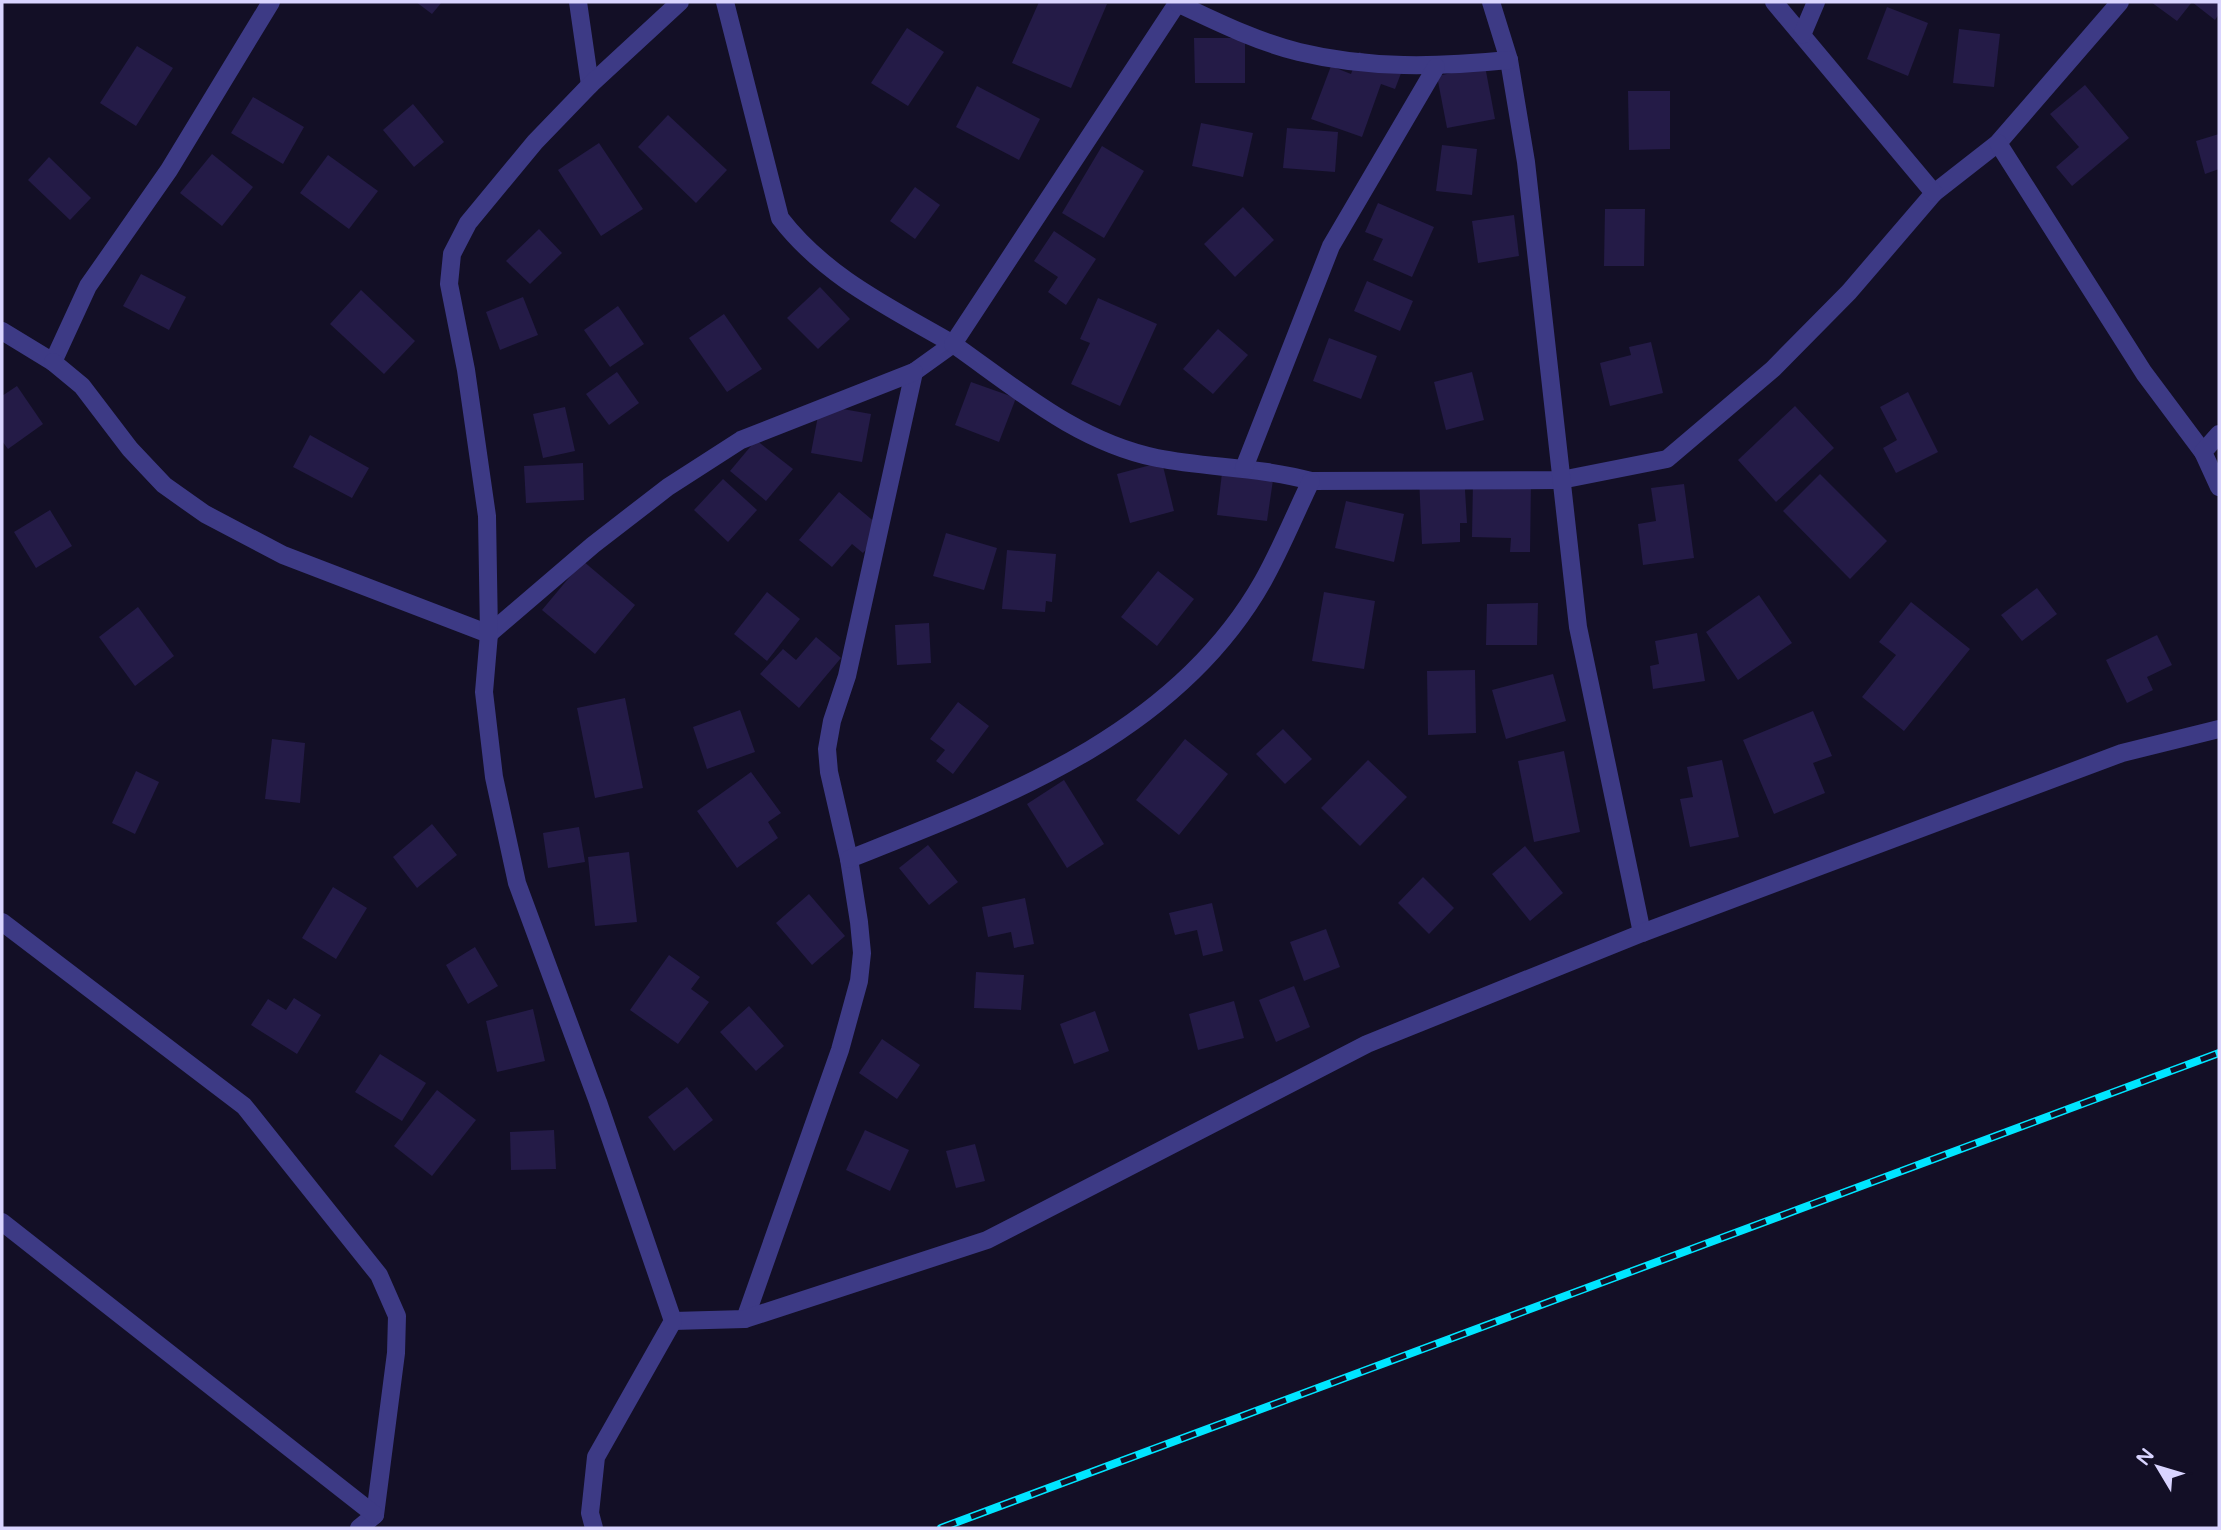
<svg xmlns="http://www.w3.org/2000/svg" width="2221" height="1530" viewBox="0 0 2221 1530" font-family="'Varela Round',sans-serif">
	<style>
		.building { fill: #241b47 }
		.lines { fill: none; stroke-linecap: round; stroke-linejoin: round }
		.minor { stroke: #3d3a85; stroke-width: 18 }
		.rail-casing { stroke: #00e5ff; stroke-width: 8 }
		.rail { stroke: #130f26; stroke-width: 5; stroke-dasharray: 16; stroke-linecap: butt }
	</style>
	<rect width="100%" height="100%" fill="#130f26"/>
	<g class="building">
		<path d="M416 2H442L432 14Z"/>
		<path d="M1039 2 1107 4 1071 88 1012 63Z"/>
		<path d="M2151 2H2219V14L2215 20 2192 2 2177 21Z"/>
		<path d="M1887 7 1928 23 1908 76 1867 59Z"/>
		<path d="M907 28 944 52 908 106 871 83Z"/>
		<path d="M1959 29 2000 34 1994 87 1953 83Z"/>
		<path d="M1194 38H1245V83H1195Z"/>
		<path d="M137 46 173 68 136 126 100 103Z"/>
		<path d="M1359 52 1403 68 1395 89 1381 84 1362 137 1311 119 1331 66 1351 74Z"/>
		<path d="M1485 66 1495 119 1447 128 1437 76Z"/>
		<path d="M2085 85 2129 138 2072 186 2056 167 2079 147 2050 114Z"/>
		<path d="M977 86 1040 119 1019 160 956 127Z"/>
		<path d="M1628 91H1670V149L1629 150Z"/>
		<path d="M253 97 304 127 283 164 231 133Z"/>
		<path d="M413 104 444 142 414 167 383 130Z"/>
		<path d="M668 115 727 170 696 203 638 147Z"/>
		<path d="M1201 123 1253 133 1243 177 1192 166Z"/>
		<path d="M1287 128 1338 132 1335 172 1283 168Z"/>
		<path d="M2219 134V169L2205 174 2196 141Z"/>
		<path d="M599 143 643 209 601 236 558 170Z"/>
		<path d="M1442 145 1477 149 1472 195 1436 191Z"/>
		<path d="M1102 146 1144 171 1104 238 1062 213Z"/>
		<path d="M212 154 253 187 222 226 180 193Z"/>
		<path d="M328 155 378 191 349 229 300 193Z"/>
		<path d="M49 157 91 198 70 220 28 180Z"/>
		<path d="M915 187 940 205 915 239 890 221Z"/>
		<path d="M1378 203 1434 227 1412 277 1373 260 1383 239 1365 232Z"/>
		<path d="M1243 207 1274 240 1235 277 1204 244Z"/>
		<path d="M1605 209H1645L1644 266H1604Z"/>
		<path d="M1514 215 1519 256 1478 263 1472 221Z"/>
		<path d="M539 229 562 253 530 284 506 261Z"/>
		<path d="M1054 231 1096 259 1066 305 1048 292 1058 277 1034 261Z"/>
		<path d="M141 274 186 297 169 330 123 306Z"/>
		<path d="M1367 281 1413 301 1400 331 1354 311Z"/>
		<path d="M820 287 850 319 818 349 787 318Z"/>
		<path d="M361 290 415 341 384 374 330 324Z"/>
		<path d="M523 297 538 335 500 350 486 312Z"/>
		<path d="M1098 298 1157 324 1120 406 1071 384 1090 343 1080 339Z"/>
		<path d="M618 306 644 344 610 367 584 330Z"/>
		<path d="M724 314 762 369 727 392 689 338Z"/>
		<path d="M1218 329 1248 355 1213 394 1183 369Z"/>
		<path d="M1329 338 1377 356 1361 399 1313 381Z"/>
		<path d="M1651 342 1663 393 1610 406 1600 363 1631 355 1629 347Z"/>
		<path d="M617 372 639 403 609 425 586 394Z"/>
		<path d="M1472 372 1484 420 1446 430 1434 382Z"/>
		<path d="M971 382 1016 398 999 442 955 425Z"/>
		<path d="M17 386 43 424 8 449 2 441V396Z"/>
		<path d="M1908 392 1938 452 1896 473 1883 448 1897 440 1880 407Z"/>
		<path d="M820 405 871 414 862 462 811 453Z"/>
		<path d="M1795 406 1834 448 1776 502 1738 460Z"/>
		<path d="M565 407 575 451 543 458 533 414Z"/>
		<path d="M310 435 369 468 352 498 293 467Z"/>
		<path d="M756 440 793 469 766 501 730 471Z"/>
		<path d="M1162 462 1174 511 1130 523 1117 474Z"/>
		<path d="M583 463 584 500 526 503 524 466Z"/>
		<path d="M1222 473 1273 480 1267 521 1217 515Z"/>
		<path d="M1464 474 1467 523H1460V542L1422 544 1419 477Z"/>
		<path d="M1820 474 1887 541 1850 579 1783 511Z"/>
		<path d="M723 479 757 510 728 542 694 510Z"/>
		<path d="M1473 480 1531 481 1530 552H1510L1511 538 1472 537Z"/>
		<path d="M1684 484 1694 558 1643 565 1638 524 1656 521 1651 488Z"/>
		<path d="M839 492 883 529 863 553 852 544 832 567 799 540Z"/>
		<path d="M1346 501 1404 514 1394 562 1335 548Z"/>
		<path d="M50 510 72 546 36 568 14 532Z"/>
		<path d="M946 533 997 548 984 590 933 576Z"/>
		<path d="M1007 550 1056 554 1052 602 1046 601 1045 612 1002 609Z"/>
		<path d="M583 561 635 605 595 654 542 610Z"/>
		<path d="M1158 571 1194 599 1157 646 1121 617Z"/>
		<path d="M2037 588 2057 614 2022 641 2001 615Z"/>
		<path d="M767 592 800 619 767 661 734 634Z"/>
		<path d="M1324 592 1375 601 1364 669 1312 661Z"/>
		<path d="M1759 595 1792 643 1738 680 1706 632Z"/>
		<path d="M1911 602 1970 649 1904 731 1862 697 1896 655 1879 642Z"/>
		<path d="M1538 603 1537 645H1486L1487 604Z"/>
		<path d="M138 607 174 656 135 686 99 637Z"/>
		<path d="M929 623 931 663 897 665 895 625Z"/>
		<path d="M1697 633 1705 681 1653 689 1650 666 1659 664 1655 641Z"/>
		<path d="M2157 635 2172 665 2147 677 2153 690 2127 703 2106 660Z"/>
		<path d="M816 637 841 658 799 708 760 674 783 649 796 660Z"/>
		<path d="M1475 670 1476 733 1428 735 1427 671Z"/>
		<path d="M1553 674 1566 721 1506 739 1492 690Z"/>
		<path d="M625 698 643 788 595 798 577 708Z"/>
		<path d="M958 702 989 726 953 774 936 761 945 750 930 739Z"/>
		<path d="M740 710 755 752 707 769 693 727Z"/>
		<path d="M1813 711 1832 756 1813 763 1825 793 1774 814 1743 740Z"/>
		<path d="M1283 729 1312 759 1285 784 1256 754Z"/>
		<path d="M272 739 305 743 300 803 265 799Z"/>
		<path d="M1185 739 1228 774 1179 835 1136 800Z"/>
		<path d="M1564 751 1580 832 1534 842 1518 761Z"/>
		<path d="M1368 760 1407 797 1360 846 1321 808Z"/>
		<path d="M1722 760 1739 837 1690 847 1680 799 1693 797 1687 767Z"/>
		<path d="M136 771 159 782 135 834 112 823Z"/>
		<path d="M751 772 781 813 768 822 778 838 737 868 697 811Z"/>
		<path d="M1064 780 1104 844 1067 868 1027 804Z"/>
		<path d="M432 824 457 855 417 888 393 857Z"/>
		<path d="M579 827 585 862 548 868 543 833Z"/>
		<path d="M928 845 958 882 929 905 899 868Z"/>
		<path d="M1525 846 1563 893 1530 921 1492 874Z"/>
		<path d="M629 852 637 922 595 926 588 857Z"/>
		<path d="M1423 877 1454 908 1429 934 1398 903Z"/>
		<path d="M333 887 367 908 336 959 302 938Z"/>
		<path d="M809 894 845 936 812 965 776 923Z"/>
		<path d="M1025 898 1034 944 1014 948 1011 932 988 937 982 907Z"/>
		<path d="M1212 903 1223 951 1203 956 1197 930 1175 935 1169 913Z"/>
		<path d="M1326 929 1340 967 1304 981 1290 942Z"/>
		<path d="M475 947 498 986 468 1004 446 965Z"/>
		<path d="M669 955 700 977 691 989 709 1002 678 1044 630 1010Z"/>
		<path d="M976 972 1024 975 1021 1010 974 1008Z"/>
		<path d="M1294 986 1310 1027 1276 1042 1259 1000Z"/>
		<path d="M294 998 321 1015 297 1054 251 1025 268 999 286 1010Z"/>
		<path d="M1234 1001 1244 1038 1198 1050 1189 1014Z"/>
		<path d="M749 1006 784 1046 756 1071 720 1032Z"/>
		<path d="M533 1009 545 1061 497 1072 486 1021Z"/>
		<path d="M1095 1011 1109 1051 1074 1064 1060 1024Z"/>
		<path d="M882 1039 920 1065 897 1099 859 1073Z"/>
		<path d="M380 1054 426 1083 402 1121 355 1092Z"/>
		<path d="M687 1087 713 1120 674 1151 648 1117Z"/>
		<path d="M437 1090 476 1120 432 1176 394 1146Z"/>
		<path d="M554 1130 556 1169 511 1170 510 1132Z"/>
		<path d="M865 1130 909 1150 890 1191 846 1170Z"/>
		<path d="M975 1144 985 1181 956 1188 946 1151Z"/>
	</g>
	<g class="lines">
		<g class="minor">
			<path d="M578 2 590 85"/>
			<path d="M725 2 780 218C825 277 891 308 953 344L914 372 847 676 832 721 827 749 829 772 849 859 859 922 862 953 859 981 840 1050 745 1319"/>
			<path d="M1178 2 953 344C1017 389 1078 442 1157 458 1208 468 1260 467 1311 481L1561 480 1667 459 1773 369 1849 292 1934 193 1998 143 2120 2"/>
			<path d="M1491 2 1509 60 1526 162 1578 627 1642 933"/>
			<path d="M1774 2 1934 193"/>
			<path d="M1179 4C1217 22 1258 42 1299 52 1369 69 1438 67 1509 60"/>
			<path d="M1802 35 1816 2"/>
			<path d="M1998 143 2144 373 2203 452"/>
			<path d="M2 331 53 362 88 286 169 170 271 2"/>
			<path d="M53 362 82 386 130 449 164 485 205 514 283 555 489 634 593 545 668 487 741 440 914 372"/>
			<path d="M2219 434 2203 452 2219 487"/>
			<path d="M1244 468 1331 246 1436 67"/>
			<path d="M849 859C1003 798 1176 735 1263 581 1281 549 1295 514 1311 481"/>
			<path d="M2 922 244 1106 379 1275 397 1316 396 1353 375 1515 359 1528"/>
			<path d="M2 1222 375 1515"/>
			<path d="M673 1321 745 1319 987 1240 1367 1044 1642 933 2122 753 2219 729"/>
			<path d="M594 1528 590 1513 596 1457 673 1321 598 1102 517 883 494 777 484 692 489 634 487 516 466 370 449 284 452 254 468 223 535 142 590 85 680 2"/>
		</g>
		<g class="rail-casing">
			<path id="rail" d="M941 1528 2219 1053"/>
		</g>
		<use href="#rail" class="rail"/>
	</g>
	<rect width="2221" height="1530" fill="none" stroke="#d9d4ff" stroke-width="7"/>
	<g transform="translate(2158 1467) rotate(308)" stroke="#130f26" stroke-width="5" paint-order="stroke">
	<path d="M0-5L12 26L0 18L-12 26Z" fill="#d9d4ff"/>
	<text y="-10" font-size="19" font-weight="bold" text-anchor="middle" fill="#d9d4ff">N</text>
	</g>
</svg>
